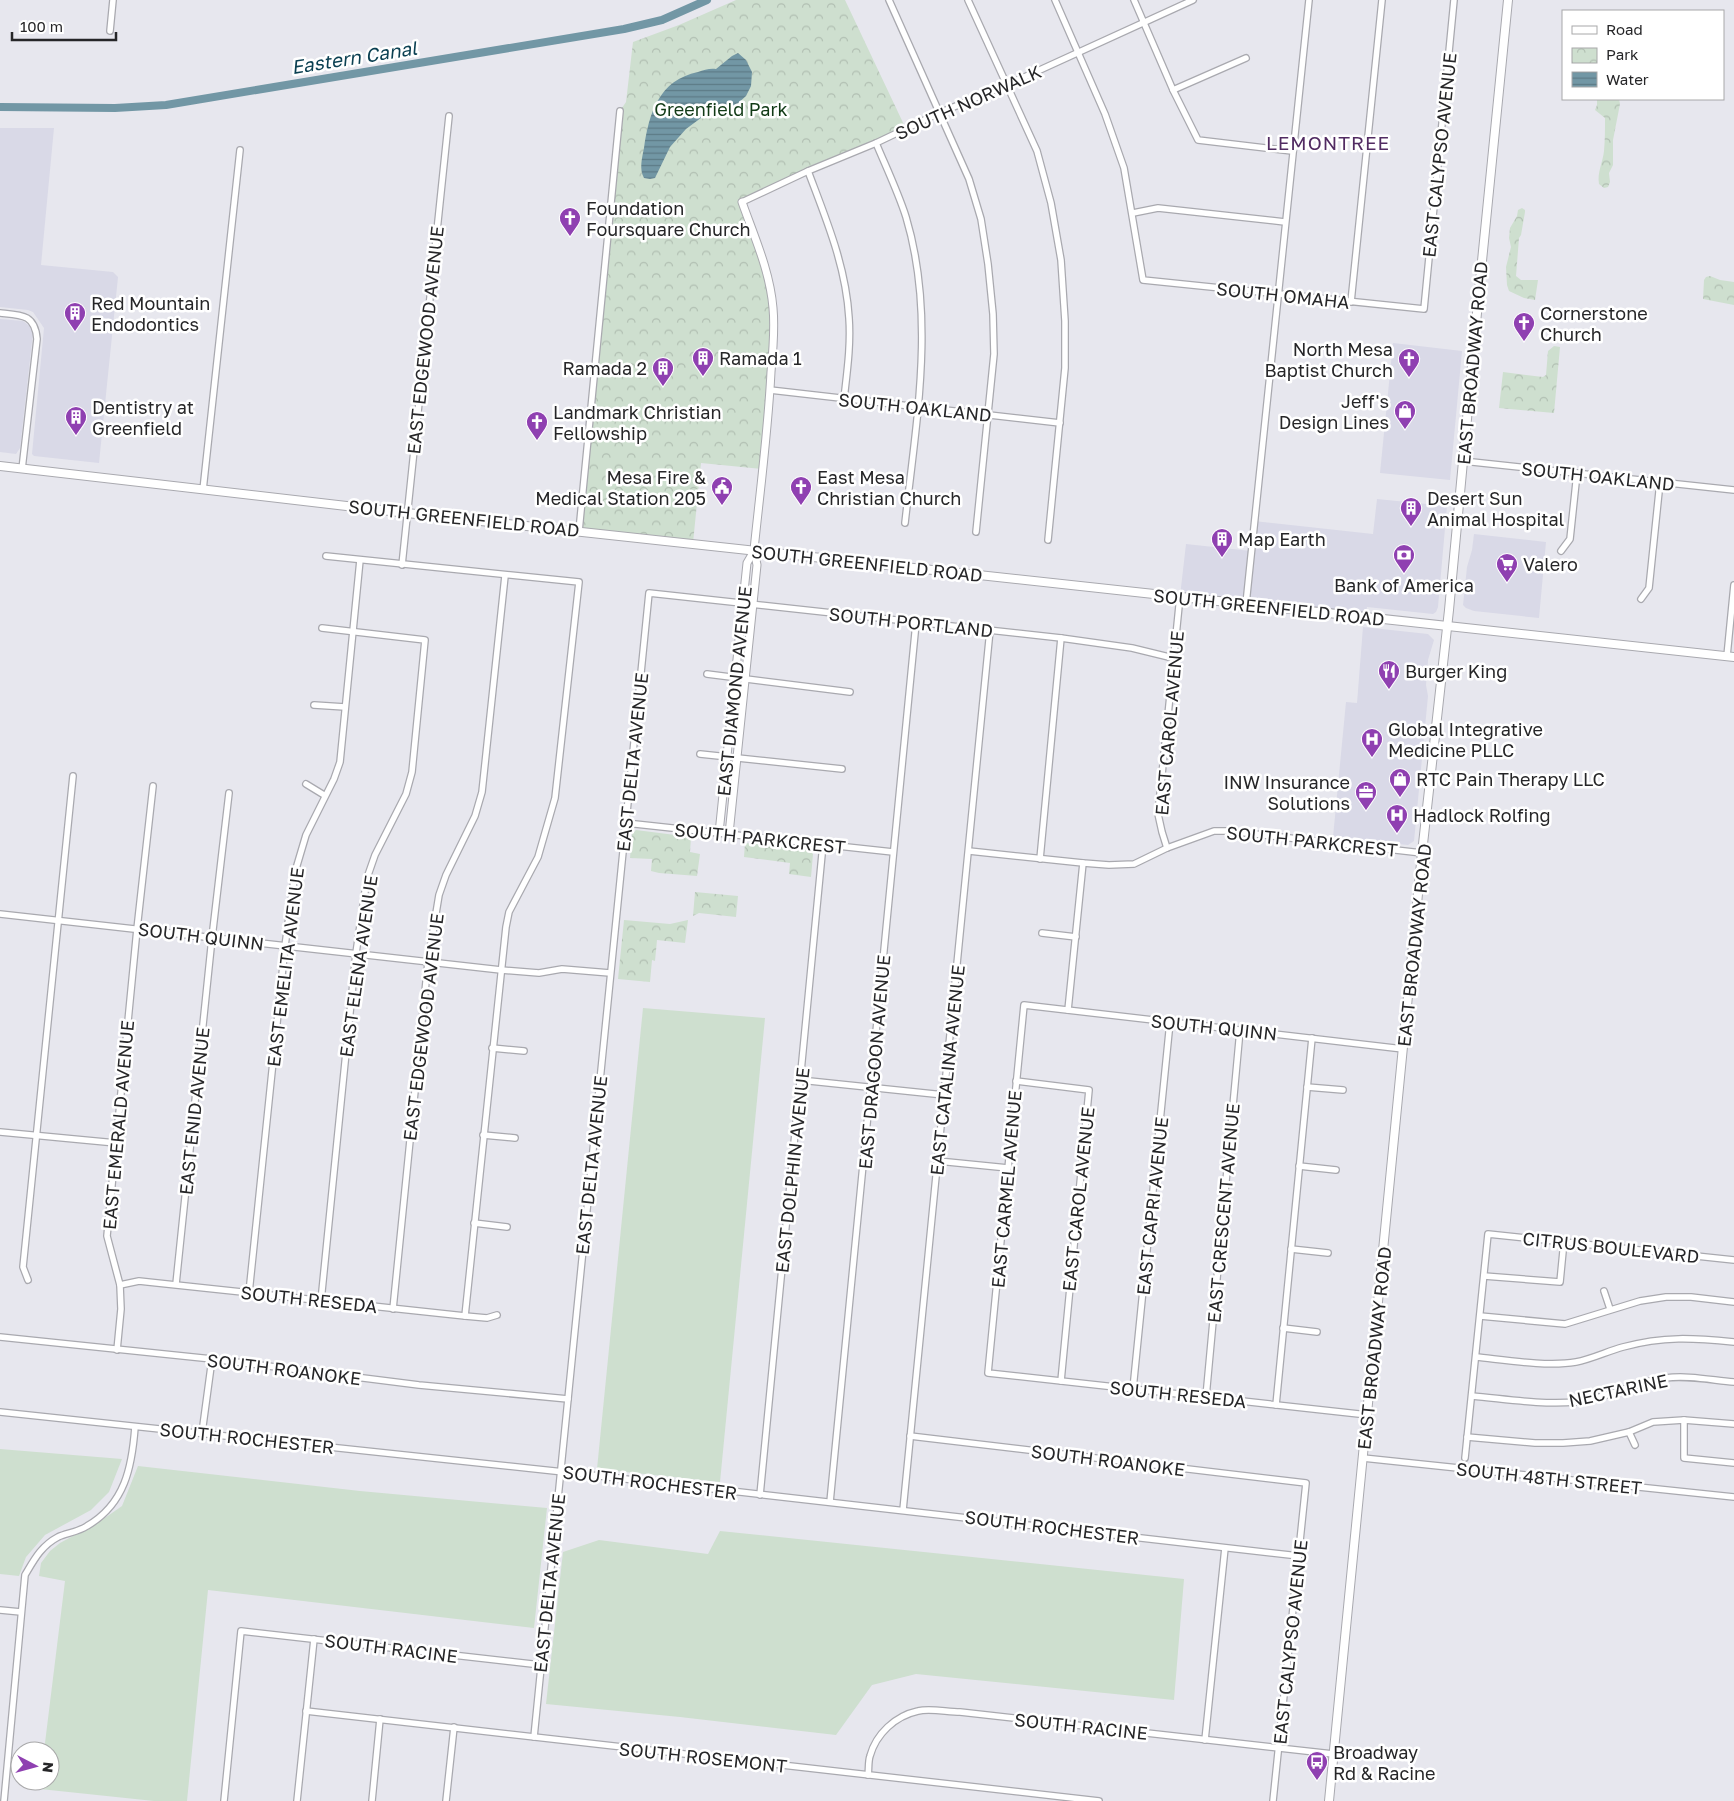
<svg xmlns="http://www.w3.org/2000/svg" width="1734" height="1801" viewBox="0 0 1734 1801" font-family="'Golos Text',sans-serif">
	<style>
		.built { fill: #d9d9e7 }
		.green { fill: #cedfcf }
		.park { fill: url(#park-crowns) }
		.water { fill: url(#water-rules) }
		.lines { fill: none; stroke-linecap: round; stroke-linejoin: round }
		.canal { stroke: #7297a5; stroke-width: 8 }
		.minor-casing { stroke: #a9a9af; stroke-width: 8 }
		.tertiary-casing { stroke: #a9a9af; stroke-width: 9 }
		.secondary-casing { stroke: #a9a9af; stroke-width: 10 }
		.minor { stroke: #fff; stroke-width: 5.5 }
		.tertiary { stroke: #fff; stroke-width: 7 }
		.secondary { stroke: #fff; stroke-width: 8 }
		.labels { text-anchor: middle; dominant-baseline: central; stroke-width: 5; stroke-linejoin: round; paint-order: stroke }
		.street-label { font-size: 18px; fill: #262628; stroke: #fff }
		.park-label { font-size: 18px; fill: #113a16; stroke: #fff }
		.poi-label { font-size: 18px; fill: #262628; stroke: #fff; text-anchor: start }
		.water-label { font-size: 19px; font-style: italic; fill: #0b4052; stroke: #fff }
		.neighbourhood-label { font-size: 19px; letter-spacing: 1px; fill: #512b62; stroke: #fff }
	</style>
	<defs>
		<pattern id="park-crowns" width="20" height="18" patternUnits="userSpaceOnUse" patternTransform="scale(1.25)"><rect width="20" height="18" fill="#cedfcf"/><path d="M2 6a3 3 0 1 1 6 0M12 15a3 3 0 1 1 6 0" fill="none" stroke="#b1bfb2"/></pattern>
		<pattern id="water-rules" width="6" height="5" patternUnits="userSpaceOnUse" patternTransform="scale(1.25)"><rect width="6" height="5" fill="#7297a5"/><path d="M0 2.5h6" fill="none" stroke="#5d7b86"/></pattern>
	</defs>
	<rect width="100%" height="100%" fill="#e7e7ee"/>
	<g class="built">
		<path d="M0 128H54L41 265 113 272 118 277 99 463 34 456 32 454 44 328 33 312 28 310 0 307Z"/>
		<path d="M0 319 23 321 32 328 33 333 20 448 16 454 0 452Z"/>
		<path d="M1393 343 1462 351 1450 480 1380 473Z"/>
		<path d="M1377 499 1447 506 1438 607 1436 612 1433 614 1367 607 1365 617 1180 596 1186 544 1251 551 1254 521 1373 534Z"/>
		<path d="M1474 534 1546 542 1539 618 1474 611 1466 608 1463 605 1467 567 1472 550Z"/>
		<path d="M1363 627 1428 634 1434 640 1428 660 1426 685 1428 696 1414 841 1408 845 1333 837 1346 702 1357 703Z"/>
	</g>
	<g class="green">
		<path d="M643 1008 765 1018 720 1482 597 1469Z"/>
		<path d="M0 1449 122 1459 109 1492 91 1510 45 1535 26 1557 19 1576 0 1574Z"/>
		<path d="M138 1466 360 1491 547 1508 534 1628 208 1590 187 1801H154L40 1789V1781H50V1751H44L65 1581 39 1576 41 1563 50 1551 60 1543 99 1522 122 1506Z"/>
		<path d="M720 1531 1184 1579 1174 1700 916 1674 872 1685 836 1735 680 1717 546 1704 563 1552 599 1540 708 1554Z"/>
	</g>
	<g class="park">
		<path d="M736 0H845L906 129 742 202 761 252 773 308 762 469 701 463 693 543 579 531 620 111 626 102 633 42 679 25Z"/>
		<path d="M1597 99H1619L1620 104 1613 140V165L1609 173 1610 182 1608 187 1604 188 1599 184C1597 172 1603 162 1604 151 1605 140 1605 129 1605 118L1595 110 1597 105Z"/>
		<path d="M1522 208 1525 210V212L1521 235 1519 238 1516 276 1521 280H1538L1535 300 1524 298 1509 291 1507 285 1506 267 1511 247 1509 238 1510 228 1517 216 1518 210Z"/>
		<path d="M1710 276 1720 280 1734 282V305L1703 299 1704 280 1706 277Z"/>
		<path d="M1554 346 1560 347 1554 413 1499 408 1503 372 1543 377 1546 375 1548 351Z"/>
		<path d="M636 830 691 837 690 852 700 854 697 876 659 873 651 871 652 859 630 858 632 834Z"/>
		<path d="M745 843 809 850 813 854 811 877 789 874 790 863 744 857Z"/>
		<path d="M695 892 738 896 736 917 699 913 693 916Z"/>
		<path d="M624 920 670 924 688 920 685 943 657 940 655 961 652 960 650 982 618 979Z"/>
	</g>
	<path class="water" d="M738 53 746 60 752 72 751 86 746 96 736 105 709 112 686 129 670 147 655 178 650 179 644 178C639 169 642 158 644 148 649 113 659 80 698 72 704 70 710 68 716 69L732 56Z"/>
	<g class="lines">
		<path class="canal" d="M0 107 115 108 166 105 624 29 662 20 707 0"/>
		<g class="minor-casing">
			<g id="minor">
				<path d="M889 0 969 179 981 219 988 264 993 314 994 354 976 532"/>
				<path d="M968 0 1037 151 1051 203 1061 260 1065 321V368L1048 540"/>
				<path d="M1055 0 1105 114 1124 168 1143 280 1424 309 1454 0"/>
				<path d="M1134 0 1173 90 1198 140 1292 151"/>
				<path d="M110 31 113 0"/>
				<path d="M1173 90 1246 58"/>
				<path d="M876 143C886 167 898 192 906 217 936 317 916 422 905 523"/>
				<path d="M808 171C826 219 846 266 849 318 851 345 847 372 844 399"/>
				<path d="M742 202 808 171 876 143 939 113 1007 85 1193 0"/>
				<path d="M1133 213 1158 208 1285 222"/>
				<path d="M1351 302 1382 0"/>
				<path d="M0 313C21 315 35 314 37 339L22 469"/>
				<path d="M770 390 1060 423"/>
				<path d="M1463 461 1734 490"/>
				<path d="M203 490 240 150"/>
				<path d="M579 531 620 111"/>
				<path d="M1561 551 1570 539 1577 473"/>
				<path d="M326 556 579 582 555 798 538 857 509 912 506 927 465 1316"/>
				<path d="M402 565 449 116"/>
				<path d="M1641 599 1649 588 1660 482"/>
				<path d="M1246 604 1309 0"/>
				<path d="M1727 656 1734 585"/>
				<path d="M707 674 850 692"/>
				<path d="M314 705 345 707"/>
				<path d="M700 754 842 769"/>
				<path d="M306 784 324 795"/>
				<path d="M626 823 893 852"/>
				<path d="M1167 848 1162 832 1158 814 1180 596"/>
				<path d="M969 851 1083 863 1109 865 1134 864 1167 848 1214 831H1229L1422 853"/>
				<path d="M1040 859 1061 638"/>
				<path d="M0 914 501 970 539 973 562 969 610 973"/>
				<path d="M1042 933 1076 937"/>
				<path d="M1068 1010 1083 863"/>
				<path d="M492 1048 524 1051"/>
				<path d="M800 1080 944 1095"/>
				<path d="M1016 1081 1089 1090 1061 1381"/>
				<path d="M1307 1087 1343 1090"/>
				<path d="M0 1132 116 1143"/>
				<path d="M483 1135 515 1138"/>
				<path d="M938 1161 1008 1168"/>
				<path d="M1299 1166 1336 1170"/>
				<path d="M474 1223 507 1227"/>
				<path d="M1291 1249 1328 1253"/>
				<path d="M1484 1276 1560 1282 1564 1241"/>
				<path d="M28 1280 23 1267 73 776"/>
				<path d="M176 1284 212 938 229 793"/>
				<path d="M120 1285 139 1281 148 1282 465 1316 487 1318 497 1315"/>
				<path d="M1604 1291 1610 1309"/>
				<path d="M249 1293 285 946 295 872 306 835 334 779 340 762 360 560"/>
				<path d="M321 1301 356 953 367 878 375 855 406 794 412 772 425 640 322 628"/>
				<path d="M393 1309 428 962 439 895 446 875 475 816 482 792 505 576"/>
				<path d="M1480 1316 1565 1324 1640 1301 1666 1297H1691L1734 1302"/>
				<path d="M1283 1328 1317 1332"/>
				<path d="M0 1337 212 1359 419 1385 568 1399"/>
				<path d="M117 1350 121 1309 120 1285 107 1236 137 929 153 786"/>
				<path d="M1476 1357C1505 1360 1547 1367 1576 1362 1592 1359 1608 1351 1623 1347 1664 1336 1693 1338 1734 1342"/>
				<path d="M1133 1389 1170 1022"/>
				<path d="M1472 1396C1506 1399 1541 1405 1576 1402 1607 1399 1634 1382 1665 1378 1688 1375 1711 1380 1734 1382"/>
				<path d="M1206 1397 1240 1030"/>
				<path d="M1276 1405 1312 1038"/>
				<path d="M0 1412 573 1473 1299 1556"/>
				<path d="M1368 1415 988 1373 1024 1005 1403 1049"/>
				<path d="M1684 1420V1458L1734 1463"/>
				<path d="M1629 1432 1635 1445"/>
				<path d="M202 1433 212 1359"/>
				<path d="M910 1436 1306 1483 1273 1801"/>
				<path d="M1467 1437 1535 1443H1563L1590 1441 1629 1432 1653 1422 1684 1420 1734 1424"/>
				<path d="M1363 1458 1734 1497"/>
				<path d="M1465 1458 1488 1234 1734 1260"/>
				<path d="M760 1495 823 844"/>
				<path d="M830 1502 916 623"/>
				<path d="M903 1510 990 630"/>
				<path d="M0 1610 21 1612"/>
				<path d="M306 1711 1099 1801"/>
				<path d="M534 1737 649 593 1061 638 1132 648 1173 658"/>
				<path d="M1205 1740 1225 1548"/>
				<path d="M868 1775C869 1769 868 1762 870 1756 876 1734 895 1716 918 1711 930 1708 947 1712 960 1712L1333 1754"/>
				<path d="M4 1801 25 1575C34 1560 41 1546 58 1537 67 1533 78 1532 87 1526 125 1504 132 1467 135 1427"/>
				<path d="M224 1801 241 1631 541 1665"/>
				<path d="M297 1801 314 1639"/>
				<path d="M372 1801 380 1719"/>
				<path d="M446 1801 454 1727"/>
			</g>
		</g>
		<g class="tertiary-casing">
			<g id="tertiary">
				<path d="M719 833 747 563 754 551"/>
				<path d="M729 834 757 565 754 550C760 491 768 432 771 372 773 351 775 329 773 308 770 271 754 236 742 202"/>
			</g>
		</g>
		<g class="secondary-casing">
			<g id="secondary">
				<path d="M0 466 407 513 1734 657"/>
				<path d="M1329 1801 1422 853 1449 610 1480 281 1508 0"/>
			</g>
		</g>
		<use href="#minor" class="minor"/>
		<use href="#tertiary" class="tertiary"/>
		<use href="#secondary" class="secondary"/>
	</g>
	<defs>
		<g id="church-pin" transform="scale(1.125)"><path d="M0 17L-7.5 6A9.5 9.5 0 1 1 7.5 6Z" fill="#8f40b1" stroke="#fff"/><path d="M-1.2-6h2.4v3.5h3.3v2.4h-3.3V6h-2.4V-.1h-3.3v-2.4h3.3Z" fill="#fff"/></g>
		<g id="building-pin" transform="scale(1.125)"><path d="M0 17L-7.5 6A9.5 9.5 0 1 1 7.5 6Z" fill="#8f40b1" stroke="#fff"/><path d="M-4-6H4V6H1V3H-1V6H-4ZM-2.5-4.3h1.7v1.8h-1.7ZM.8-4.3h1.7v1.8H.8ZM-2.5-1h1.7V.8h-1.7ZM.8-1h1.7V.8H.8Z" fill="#fff"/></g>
		<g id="shop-pin" transform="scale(1.125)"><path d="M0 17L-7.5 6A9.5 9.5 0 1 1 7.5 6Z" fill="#8f40b1" stroke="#fff"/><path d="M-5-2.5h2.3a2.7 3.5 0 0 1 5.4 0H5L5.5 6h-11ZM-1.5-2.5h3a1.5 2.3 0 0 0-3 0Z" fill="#fff"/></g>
		<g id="civic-pin" transform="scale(1.125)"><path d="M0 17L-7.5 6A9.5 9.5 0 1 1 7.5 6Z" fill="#8f40b1" stroke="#fff"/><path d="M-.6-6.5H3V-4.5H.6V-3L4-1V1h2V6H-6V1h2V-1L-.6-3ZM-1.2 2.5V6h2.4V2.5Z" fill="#fff"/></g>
		<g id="bank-pin" transform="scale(1.125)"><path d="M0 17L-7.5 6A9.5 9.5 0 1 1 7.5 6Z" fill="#8f40b1" stroke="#fff"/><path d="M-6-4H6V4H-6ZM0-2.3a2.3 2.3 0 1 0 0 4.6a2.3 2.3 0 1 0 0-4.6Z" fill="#fff"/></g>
		<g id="supermarket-pin" transform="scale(1.125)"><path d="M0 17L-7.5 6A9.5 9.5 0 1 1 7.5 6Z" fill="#8f40b1" stroke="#fff"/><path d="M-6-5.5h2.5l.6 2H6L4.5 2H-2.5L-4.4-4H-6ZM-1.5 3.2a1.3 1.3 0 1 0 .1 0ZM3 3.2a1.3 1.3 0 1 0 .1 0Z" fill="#fff"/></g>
		<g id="restaurant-pin" transform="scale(1.125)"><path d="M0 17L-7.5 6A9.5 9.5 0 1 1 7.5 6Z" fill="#8f40b1" stroke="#fff"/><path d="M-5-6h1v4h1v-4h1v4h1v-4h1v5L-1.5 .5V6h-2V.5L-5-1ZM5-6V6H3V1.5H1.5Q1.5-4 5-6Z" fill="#fff"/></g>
		<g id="hospital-pin" transform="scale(1.125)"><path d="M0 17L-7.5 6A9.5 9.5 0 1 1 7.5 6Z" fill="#8f40b1" stroke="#fff"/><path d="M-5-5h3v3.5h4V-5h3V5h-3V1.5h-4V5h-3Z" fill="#fff"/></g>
		<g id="office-pin" transform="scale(1.125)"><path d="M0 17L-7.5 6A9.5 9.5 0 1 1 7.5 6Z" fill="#8f40b1" stroke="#fff"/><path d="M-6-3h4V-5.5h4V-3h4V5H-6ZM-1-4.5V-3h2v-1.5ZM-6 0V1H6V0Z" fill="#fff"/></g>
		<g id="bus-pin" transform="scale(1.125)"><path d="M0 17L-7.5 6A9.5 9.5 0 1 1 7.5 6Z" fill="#8f40b1" stroke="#fff"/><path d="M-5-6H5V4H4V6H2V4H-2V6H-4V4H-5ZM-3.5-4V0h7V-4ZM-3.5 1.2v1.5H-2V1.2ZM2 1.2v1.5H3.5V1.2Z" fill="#fff"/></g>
	</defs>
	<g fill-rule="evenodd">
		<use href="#church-pin" x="570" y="218"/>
		<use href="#building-pin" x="75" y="313"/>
		<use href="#church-pin" x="1524" y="323"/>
		<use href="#building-pin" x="703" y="358"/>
		<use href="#church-pin" x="1409" y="359"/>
		<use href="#building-pin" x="663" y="368"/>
		<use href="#shop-pin" x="1405" y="411"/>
		<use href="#building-pin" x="76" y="417"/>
		<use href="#church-pin" x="537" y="422"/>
		<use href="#civic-pin" x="722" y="487"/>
		<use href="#church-pin" x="801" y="487"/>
		<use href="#building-pin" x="1411" y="508"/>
		<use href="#building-pin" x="1222" y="539"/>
		<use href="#bank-pin" x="1404" y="555"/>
		<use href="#supermarket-pin" x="1507" y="564"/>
		<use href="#restaurant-pin" x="1389" y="671"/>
		<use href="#hospital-pin" x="1372" y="739"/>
		<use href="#shop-pin" x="1400" y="779"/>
		<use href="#office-pin" x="1366" y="792"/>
		<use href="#hospital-pin" x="1397" y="815"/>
		<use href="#bus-pin" x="1317" y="1762"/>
	</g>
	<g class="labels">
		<g class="street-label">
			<text transform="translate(968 102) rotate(-24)">SOUTH NORWALK</text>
			<text transform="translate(1439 155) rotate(-84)">EAST CALYPSO AVENUE</text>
			<text transform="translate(1283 295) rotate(6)">SOUTH OMAHA</text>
			<text transform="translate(425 340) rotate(-84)">EAST EDGEWOOD AVENUE</text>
			<text transform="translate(1472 363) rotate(-85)">EAST BROADWAY ROAD</text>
			<text transform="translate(915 407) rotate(6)">SOUTH OAKLAND</text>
			<text transform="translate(1598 476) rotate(6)">SOUTH OAKLAND</text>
			<text transform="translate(464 518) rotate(6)">SOUTH GREENFIELD ROAD</text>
			<text transform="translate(867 563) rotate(6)">SOUTH GREENFIELD ROAD</text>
			<text transform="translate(1269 607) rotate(6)">SOUTH GREENFIELD ROAD</text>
			<text transform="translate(911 622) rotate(6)">SOUTH PORTLAND</text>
			<text transform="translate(734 691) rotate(-84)">EAST DIAMOND AVENUE</text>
			<text transform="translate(1169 723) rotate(-85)">EAST CAROL AVENUE</text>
			<text transform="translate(632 762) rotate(-84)">EAST DELTA AVENUE</text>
			<text transform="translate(760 838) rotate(6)">SOUTH PARKCREST</text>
			<text transform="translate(1312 841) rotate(6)">SOUTH PARKCREST</text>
			<text transform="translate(201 936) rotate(7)">SOUTH QUINN</text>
			<text transform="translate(1414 945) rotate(-84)">EAST BROADWAY ROAD</text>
			<text transform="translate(358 966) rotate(-82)">EAST ELENA AVENUE</text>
			<text transform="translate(285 967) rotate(-83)">EAST EMELITA AVENUE</text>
			<text transform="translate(423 1027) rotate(-83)">EAST EDGEWOOD AVENUE</text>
			<text transform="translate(1214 1027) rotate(6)">SOUTH QUINN</text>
			<text transform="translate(874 1062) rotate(-85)">EAST DRAGOON AVENUE</text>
			<text transform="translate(947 1070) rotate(-84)">EAST CATALINA AVENUE</text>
			<text transform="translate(194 1111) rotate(-84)">EAST ENID AVENUE</text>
			<text transform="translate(118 1125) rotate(-85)">EAST EMERALD AVENUE</text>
			<text transform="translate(591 1165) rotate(-84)">EAST DELTA AVENUE</text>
			<text transform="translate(792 1170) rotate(-84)">EAST DOLPHIN AVENUE</text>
			<text transform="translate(1006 1189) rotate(-85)">EAST CARMEL AVENUE</text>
			<text transform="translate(1078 1199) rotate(-84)">EAST CAROL AVENUE</text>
			<text transform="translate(1152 1206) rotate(-84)">EAST CAPRI AVENUE</text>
			<text transform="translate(1223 1213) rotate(-85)">EAST CRESCENT AVENUE</text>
			<text transform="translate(1611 1247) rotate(6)">CITRUS BOULEVARD</text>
			<text transform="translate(309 1299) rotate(6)">SOUTH RESEDA</text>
			<text transform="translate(1374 1348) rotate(-84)">EAST BROADWAY ROAD</text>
			<text transform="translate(284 1369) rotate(7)">SOUTH ROANOKE</text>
			<text transform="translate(1618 1390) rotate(-12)">NECTARINE</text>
			<text transform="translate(1178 1394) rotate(6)">SOUTH RESEDA</text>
			<text transform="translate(247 1438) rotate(6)">SOUTH ROCHESTER</text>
			<text transform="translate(1108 1460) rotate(7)">SOUTH ROANOKE</text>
			<text transform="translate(1549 1478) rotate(6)">SOUTH 48TH STREET</text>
			<text transform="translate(650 1482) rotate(7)">SOUTH ROCHESTER</text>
			<text transform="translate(1052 1527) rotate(7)">SOUTH ROCHESTER</text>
			<text transform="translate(549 1583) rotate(-84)">EAST DELTA AVENUE</text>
			<text transform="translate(1290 1642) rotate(-84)">EAST CALYPSO AVENUE</text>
			<text transform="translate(391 1648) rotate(7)">SOUTH RACINE</text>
			<text transform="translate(1081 1726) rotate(6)">SOUTH RACINE</text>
			<text transform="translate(703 1757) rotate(6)">SOUTH ROSEMONT</text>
		</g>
		<g class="park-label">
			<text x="721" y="109">Greenfield Park</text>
		</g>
		<g class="poi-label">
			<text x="586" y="208">Foundation<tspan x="586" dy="21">Foursquare Church</tspan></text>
			<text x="91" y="303">Red Mountain<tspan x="91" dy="21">Endodontics</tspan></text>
			<text x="1540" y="313">Cornerstone<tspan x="1540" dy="21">Church</tspan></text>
			<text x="1393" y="349" text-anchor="end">North Mesa<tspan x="1393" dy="21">Baptist Church</tspan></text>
			<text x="719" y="358">Ramada 1</text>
			<text x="647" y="368" text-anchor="end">Ramada 2</text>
			<text x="1389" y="401" text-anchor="end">Jeff's<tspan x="1389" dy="21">Design Lines</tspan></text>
			<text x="92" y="407">Dentistry at<tspan x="92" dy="21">Greenfield</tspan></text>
			<text x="553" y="412">Landmark Christian<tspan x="553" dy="21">Fellowship</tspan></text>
			<text x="706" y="477" text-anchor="end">Mesa Fire &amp;<tspan x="706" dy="21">Medical Station 205</tspan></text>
			<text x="817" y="477">East Mesa<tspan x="817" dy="21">Christian Church</tspan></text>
			<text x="1427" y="498">Desert Sun<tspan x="1427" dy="21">Animal Hospital</tspan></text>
			<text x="1238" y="539">Map Earth</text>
			<text x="1523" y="564">Valero</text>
			<text x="1404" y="585" text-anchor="middle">Bank of America</text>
			<text x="1405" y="671">Burger King</text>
			<text x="1388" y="729">Global Integrative<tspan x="1388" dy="21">Medicine PLLC</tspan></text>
			<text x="1416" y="779">RTC Pain Therapy LLC</text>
			<text x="1350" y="782" text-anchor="end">INW Insurance<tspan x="1350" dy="21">Solutions</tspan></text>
			<text x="1413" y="815">Hadlock Rolfing</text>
			<text x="1333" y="1752">Broadway<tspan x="1333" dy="21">Rd &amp; Racine</tspan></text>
		</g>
		<g class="water-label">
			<text transform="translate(354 57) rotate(-9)">Eastern Canal</text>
		</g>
		<g class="neighbourhood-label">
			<text x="1328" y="142">LEMONTREE</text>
		</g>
	</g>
	<rect x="1562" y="10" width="162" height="90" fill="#ffffff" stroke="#a8a8a9"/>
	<rect x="1572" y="26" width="25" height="8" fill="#ffffff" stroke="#a8a8a9"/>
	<text x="1606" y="35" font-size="15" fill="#262628">Road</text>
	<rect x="1572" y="48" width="25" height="15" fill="url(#park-crowns)" stroke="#a8a8a9"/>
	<text x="1606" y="60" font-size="15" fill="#262628">Park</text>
	<rect x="1572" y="72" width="25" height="15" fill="url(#water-rules)" stroke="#a8a8a9"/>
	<text x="1606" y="85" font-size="15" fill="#262628">Water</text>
	<g transform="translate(35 1766) rotate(96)"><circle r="24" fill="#ffffff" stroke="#a8a8a9"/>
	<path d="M0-4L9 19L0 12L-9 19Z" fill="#8f40b1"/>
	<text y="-8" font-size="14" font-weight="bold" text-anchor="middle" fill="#262628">N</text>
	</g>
	<path d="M12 32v8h104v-8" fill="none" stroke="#262628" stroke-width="2.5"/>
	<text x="20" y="32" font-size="15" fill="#262628" stroke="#ffffff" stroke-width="4" paint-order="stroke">100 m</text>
</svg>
